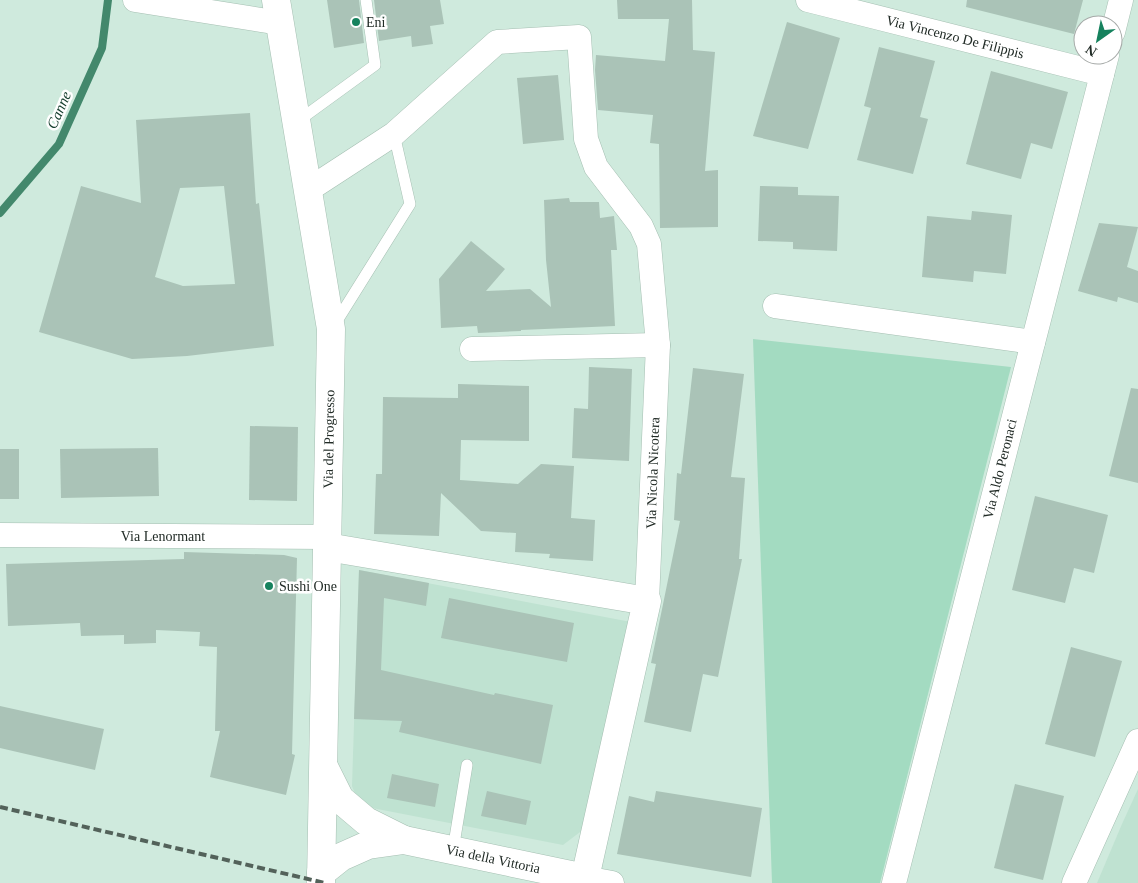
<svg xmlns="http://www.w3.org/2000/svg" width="1138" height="883" viewBox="0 0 1138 883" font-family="'Times New Roman',serif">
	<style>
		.built { fill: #bfe2d1 }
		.green { fill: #a3dbc1 }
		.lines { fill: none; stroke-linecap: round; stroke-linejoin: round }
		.stream { stroke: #43886c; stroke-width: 8 }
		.building { fill: #aac3b7; fill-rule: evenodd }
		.lane-casing { stroke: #a5bfb2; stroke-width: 12 }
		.street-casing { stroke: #a5bfb2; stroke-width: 25 }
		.secondary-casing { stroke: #a5bfb2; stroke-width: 29 }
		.lane { stroke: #fff; stroke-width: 11 }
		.street { stroke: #fff; stroke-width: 24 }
		.secondary { stroke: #fff; stroke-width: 28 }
		.rail { stroke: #53625a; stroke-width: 4; stroke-dasharray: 8 4; stroke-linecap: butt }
		.poi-dot { fill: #16825e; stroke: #fff; stroke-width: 2 }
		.labels { text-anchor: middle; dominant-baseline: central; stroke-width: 5; stroke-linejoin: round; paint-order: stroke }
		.poi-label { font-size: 14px; fill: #212b26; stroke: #fff; text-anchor: start }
		.street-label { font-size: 14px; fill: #212b26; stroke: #fff }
		.water-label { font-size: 15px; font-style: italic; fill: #184030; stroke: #fff }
	</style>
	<rect width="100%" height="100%" fill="#cfeadd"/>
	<g class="built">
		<path d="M359 570 631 622 584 829 563 845 367 807 357 799 352 786Z"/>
		<path d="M1138 789V883H1097L1122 824Z"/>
	</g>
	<path class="green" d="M753 339 1011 367 880 883H772Z"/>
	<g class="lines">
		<path class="stream" d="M0 213 59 144 102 48 108 0"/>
	</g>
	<g class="building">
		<path d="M327 0H359L364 43 334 48Z"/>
		<path d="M374 0H440L444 24 430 26 433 44 412 47 411 36 379 41Z"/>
		<path d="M617 0H692L693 50 715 52 705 171 718 170V227L660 228 659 144 650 143 653 115 598 110 595 70 596 55 665 61 669 19H618Z"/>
		<path d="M967 0H1083L1074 34 966 7Z"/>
		<path d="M787 22 840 38 808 149 753 136Z"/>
		<path d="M879 47 935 61 920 117 928 119 913 174 857 160 871 108 864 106Z"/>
		<path d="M991 71 1068 92 1052 149 1031 143 1021 179 966 164Z"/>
		<path d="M558 75 564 140 523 144 517 78Z"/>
		<path d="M250 113 256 204 259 203 274 346 187 356 132 359 39 332 81 186 141 203 136 120ZM224 186 235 284 183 286 155 277 180 188Z"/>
		<path d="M760 186 798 187V195L839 196 837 251 793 249V242L758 241Z"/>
		<path d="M569 198 570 202H599L600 218 614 216 617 250H611L615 326 521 330V331L478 333 477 326 441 328 439 279 471 241 505 269 486 291 530 289 551 307 546 260 544 200Z"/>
		<path d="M972 211 1012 215 1006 274 974 271 973 282 922 277 927 216 971 220Z"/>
		<path d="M1099 223 1138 227 1127 267 1138 271V303L1118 297 1117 302 1078 291Z"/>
		<path d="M589 367 632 369 629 461 572 458 574 408 588 409Z"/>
		<path d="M693 368 744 374 731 477 745 478 739 559H742L718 677 703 674 691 732 644 722 656 664 651 663 680 521 674 520 677 473 681 474Z"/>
		<path d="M458 384 529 386V441L461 440 460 480 518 484 541 464 574 466 571 518 595 520 593 561 549 558 550 554 515 552 516 533 481 531 441 493 439 536 374 534 376 474H382L383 397 458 398Z"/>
		<path d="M1131 388 1138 389V483L1109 476Z"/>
		<path d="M250 426 298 427 297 501 249 500Z"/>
		<path d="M158 448 159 496 61 498 60 449Z"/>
		<rect x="0" y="449" width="19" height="50"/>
		<path d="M1035 496 1108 515 1094 573 1074 568 1065 603 1012 590Z"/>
		<path d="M184 552 284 555 297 558 292 754 295 755 286 795 210 777 220 731H215L217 647 199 646 200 632 156 630V643L124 644V635L81 636 80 623 8 626 6 564 184 559Z"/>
		<path d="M359 570 429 583 426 606 384 598 381 670 494 695 495 693 553 705 541 764 399 732 402 721 354 719Z"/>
		<path d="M449 598 574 623 567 662 441 638Z"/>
		<path d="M1071 647 1122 661 1095 757 1045 744Z"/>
		<path d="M0 706 104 729 95 770 0 748Z"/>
		<path d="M392 774 439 784 435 807 387 798Z"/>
		<path d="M1015 784 1064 796 1043 880 994 868Z"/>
		<path d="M487 791 531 801 526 825 481 816Z"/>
		<path d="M656 791 762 808 751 877 617 854 629 796 654 802Z"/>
	</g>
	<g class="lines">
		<g class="lane-casing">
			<g id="lane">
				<path d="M298 121 375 65 366 0"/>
				<path d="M335 324 410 204 394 134"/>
				<path d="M453 850 467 765"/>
			</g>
		</g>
		<g class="street-casing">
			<g id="street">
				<path d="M135 0 280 23"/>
				<path d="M808 0 1102 74"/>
				<path d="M1113 32 1121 0"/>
				<path d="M308 190 394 134 497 42 579 37 586 139 596 167 641 226 649 244 658 345 647 601"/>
				<path d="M775 306 1033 342"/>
				<path d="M472 349 658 345"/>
				<path d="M0 535 327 537"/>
				<path d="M585 878 612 883"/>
				<path d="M894 883 1107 55"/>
				<path d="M1074 883 1138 741"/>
			</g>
		</g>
		<g class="secondary-casing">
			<g id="secondary">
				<path d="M276 0 331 329 321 883"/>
				<path d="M324 767 340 799 366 821 404 840"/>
				<path d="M321 873 341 857 368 845 404 840 585 878 647 601 327 547"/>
			</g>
		</g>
		<use href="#lane" class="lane"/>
		<use href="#street" class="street"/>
		<use href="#secondary" class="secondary"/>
		<path class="rail" d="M0 807 325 883"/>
	</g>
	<g class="poi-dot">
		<circle cx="356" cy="22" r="5"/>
		<circle cx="269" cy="586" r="5"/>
	</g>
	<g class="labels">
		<g class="poi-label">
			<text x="366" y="22">Eni</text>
			<text x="279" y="586">Sushi One</text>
		</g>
		<g class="street-label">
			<text transform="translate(955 37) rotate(14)">Via Vincenzo De Filippis</text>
			<text transform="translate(329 439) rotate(-89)">Via del Progresso</text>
			<text transform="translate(1000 469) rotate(-76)">Via Aldo Peronaci</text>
			<text transform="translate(653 473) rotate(-88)">Via Nicola Nicotera</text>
			<text x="163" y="536">Via Lenormant</text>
			<text transform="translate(493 859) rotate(12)">Via della Vittoria</text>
		</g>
		<g class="water-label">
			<text transform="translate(59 110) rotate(-66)">Canne</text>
		</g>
	</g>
	<g transform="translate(1098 40) rotate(213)"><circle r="24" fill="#ffffff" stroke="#a6aaa8"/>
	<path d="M0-4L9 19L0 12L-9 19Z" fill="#16825e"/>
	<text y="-8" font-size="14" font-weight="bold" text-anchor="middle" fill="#212b26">N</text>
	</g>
</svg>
